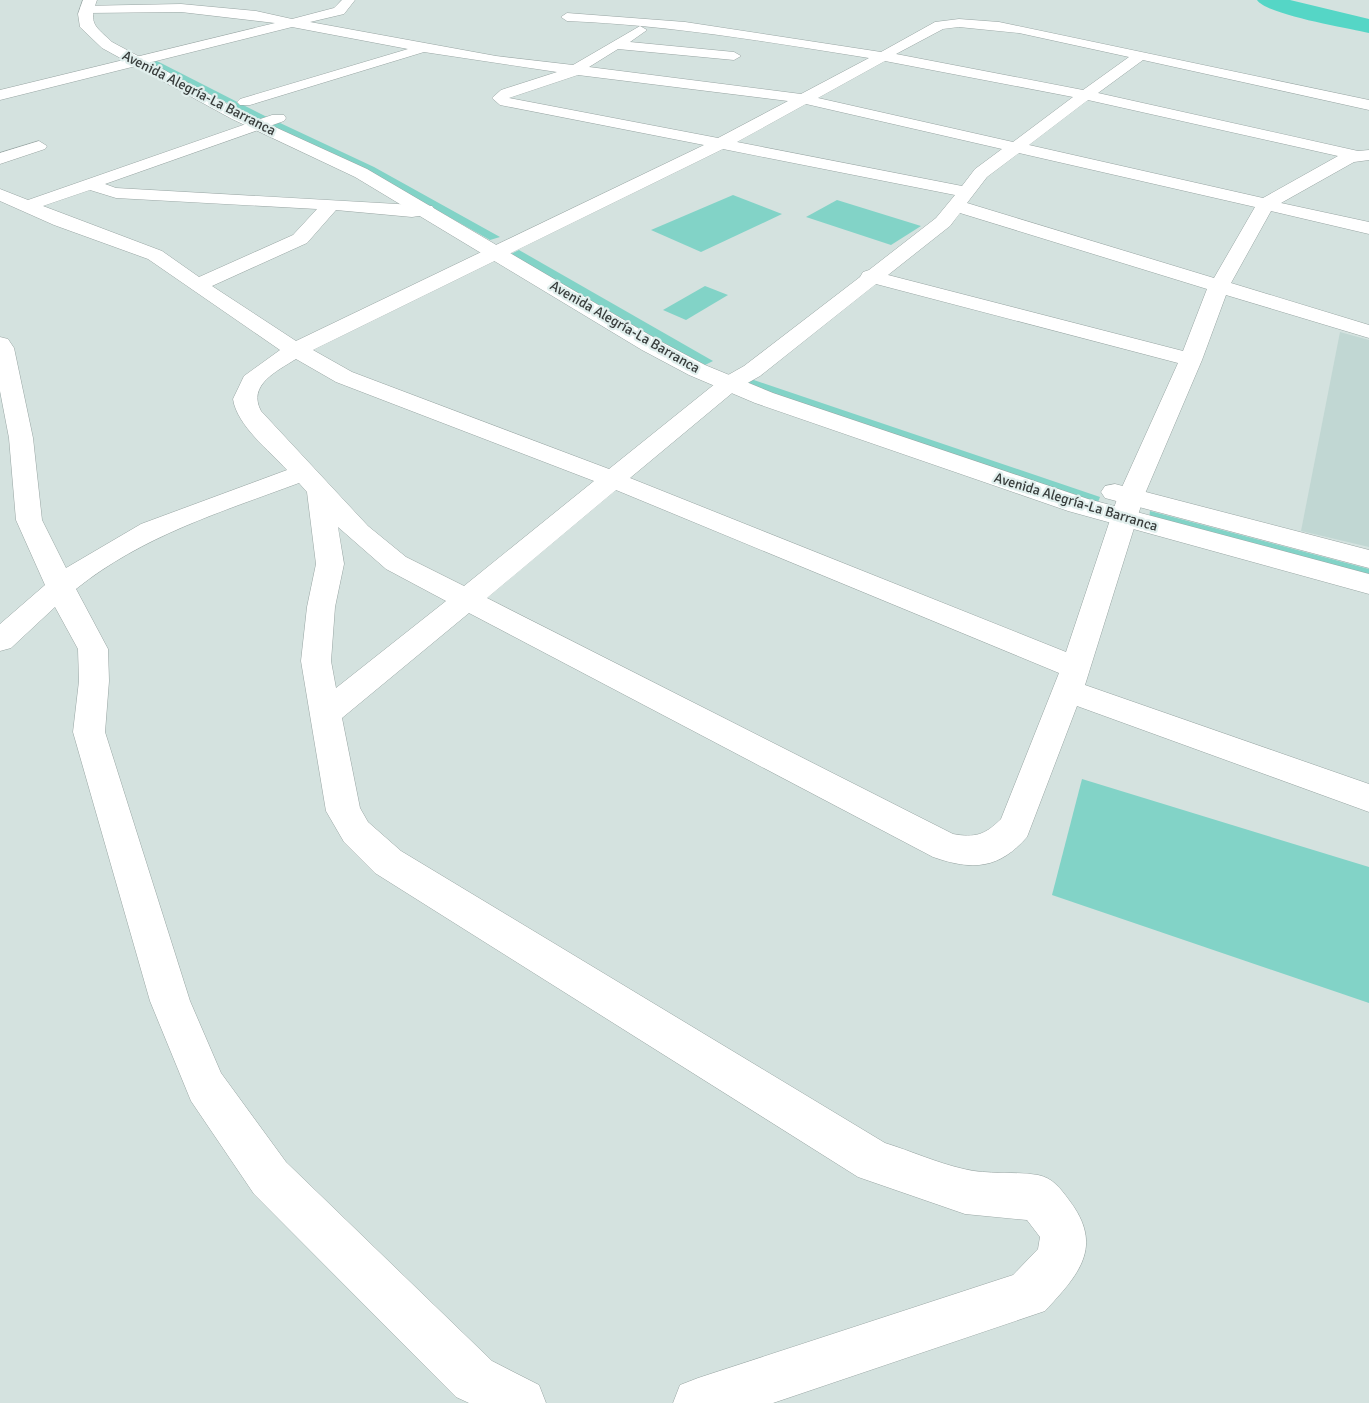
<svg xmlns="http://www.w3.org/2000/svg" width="1369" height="1403" viewBox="0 0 1369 1403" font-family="Signika,sans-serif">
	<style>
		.built { fill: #c1d7d3 }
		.green { fill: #82d3c7 }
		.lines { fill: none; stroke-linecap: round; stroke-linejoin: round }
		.river { fill: #55d6c6; fill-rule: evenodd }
		.minor-casing { stroke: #98a5a3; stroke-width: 1 }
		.major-casing { stroke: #98a5a3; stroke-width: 1 }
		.minor { fill: #fff; fill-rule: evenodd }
		.major { fill: #fff; fill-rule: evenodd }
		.labels { text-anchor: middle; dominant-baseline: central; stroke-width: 4.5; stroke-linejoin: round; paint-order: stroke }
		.far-street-label { font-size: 14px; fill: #383d3c; stroke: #e1efed }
	</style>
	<rect width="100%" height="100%" fill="#d4e2df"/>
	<path class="built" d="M1340 332 1369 340V547L1301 531Z"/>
	<g class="green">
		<path d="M155 60 267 117 259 119 147 62Z"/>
		<path d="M278 122 374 167 500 237 490 240 353 163 270 125Z"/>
		<path d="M733 195 782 214 701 252 651 230Z"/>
		<path d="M837 200 921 226 891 245 806 217Z"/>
		<path d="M519 250 713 361 703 366 511 254Z"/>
		<path d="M705 286 728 295 686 320 663 310Z"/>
		<path d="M748 378 1100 497 1097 505 741 383Z"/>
		<path d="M1150 511 1369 569V577L1149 519Z"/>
		<path d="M1082 779 1369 867V1003L1052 895Z"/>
	</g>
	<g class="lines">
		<path class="river" d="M1257 0H1290L1369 19V33C1348 28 1267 15 1257 0Z"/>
		<g class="minor-casing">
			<g id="minor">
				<path d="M342 0H355L344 14 310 22 496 56 573 65 640 26 647 30 630 42 734 52 741 56 734 60 618 49 589 67 801 94 869 58C769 42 669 25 567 21L561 17 567 13 685 22 881 52 935 22 959 19 999 22 1369 100V110L1143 60 1098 93 1358 151 1369 150V160L1354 162 1281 203 1369 222V234L1271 211 1231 283 1369 325V338L1226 295 1202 360 1144 496 1085 685 1369 784V812L1077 706 1027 837C999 869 973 871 933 857L469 613 342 718 360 808 368 822 401 851 885 1143C911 1151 937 1163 964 1169 988 1175 1014 1171 1038 1175 1053 1178 1060 1188 1069 1200 1105 1247 1078 1275 1045 1311L773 1403H673L680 1385 698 1378 1013 1275 1038 1249 1040 1237 1027 1220 965 1214 858 1177 375 873 344 842 326 811 301 661 307 607 316 564 307 492 299 483C221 512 142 536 76 589L108 649 109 681 105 732 190 1001 221 1073 286 1162 492 1361 539 1385 546 1403H469L456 1397 254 1194 191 1101 150 1001 73 732 79 681 78 649 55 607 11 648 0 651V624L45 585 16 520 9 438 0 391V337L8 339 14 348 33 438 42 520 66 568 141 524 287 470C270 451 237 426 233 399L244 376 280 350 148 259 54 225 0 201V189L28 200 272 115H284L286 118 284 121 105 184 116 188 432 206 435 210 432 214 412 217 336 210 307 243 212 286 296 341 704 145 500 105 492 98 501 90 557 72 424 52 250 105H240L237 102 240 99 408 49 292 27 0 100V90L275 23 181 12 86 13 80 9 81 6 181 4 256 11 292 19 334 8ZM959 27 1019 33 1129 57 1083 90 896 54 943 29ZM885 61 1073 97 1013 142 818 98ZM578 75 788 101 718 138 509 98ZM1088 100 1338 156 1263 198 1029 145ZM806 104 1002 149 975 169 962 186 737 142ZM723 149 955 195 936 218 869 270 863 272 860 277 744 366 721 379 609 469 352 372 313 350ZM1019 153 1255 207 1214 278 967 203 987 177ZM90 190 116 198 317 209 293 235 199 277 162 251 43 206ZM960 213 1207 289 1183 351 888 275 950 226ZM876 284 1178 363 1118 496 1066 652 630 478 737 389 760 376ZM296 359 336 382 594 481 464 586 406 557 368 526 261 411C247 385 277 371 296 359ZM616 490 1059 673 1001 819C985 835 975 838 953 834L487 598ZM338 527 386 569 446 601 336 688 331 661 335 607 344 564Z"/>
				<path d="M39 141 47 146 45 149 0 164V153Z"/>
			</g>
		</g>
		<g class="major-casing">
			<g id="major">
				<path d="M83 0H97C88 24 95 26 112 42L244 113 367 169 658 340 705 365 773 393 1088 499 1369 574V594L1068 511 755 403 689 375 642 350 355 177 232 119 102 48 80 27 78 14Z"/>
				<path d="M1115 484 1369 550V568L1105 498 1101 492 1105 486Z"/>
			</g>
		</g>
		<use href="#minor" class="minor"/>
		<use href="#major" class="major"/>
	</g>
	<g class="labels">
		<g class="far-street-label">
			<text transform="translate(199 93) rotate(27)">Avenida Alegría-La Barranca</text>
			<text transform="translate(625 327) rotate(30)">Avenida Alegría-La Barranca</text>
			<text transform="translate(1076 502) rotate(17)">Avenida Alegría-La Barranca</text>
		</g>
	</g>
</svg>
